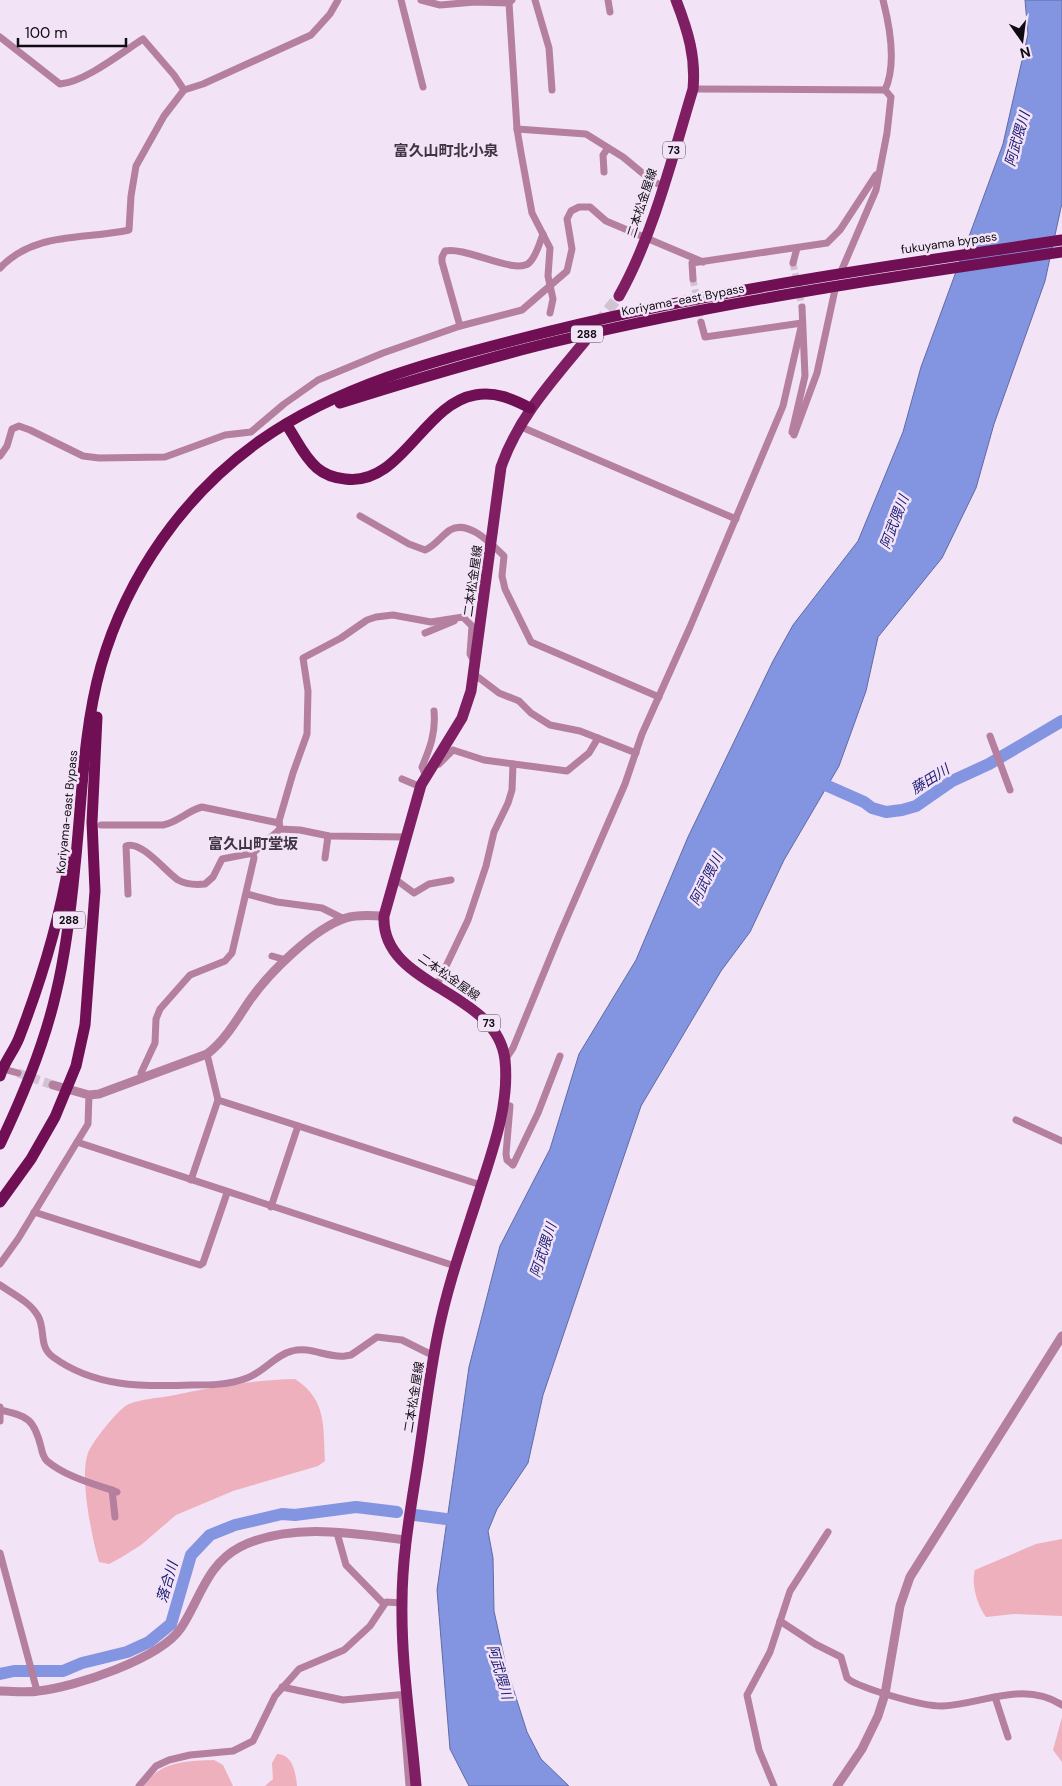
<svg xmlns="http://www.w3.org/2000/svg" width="1062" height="1786" viewBox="0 0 1062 1786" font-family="'DM Sans','Noto Sans JP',sans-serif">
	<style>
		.green { fill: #edb0bc }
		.water { fill: #8394e1; stroke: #606ba3 }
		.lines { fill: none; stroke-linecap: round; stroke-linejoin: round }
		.river { stroke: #8394e1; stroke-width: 12 }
		.minor-tunnel { stroke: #d0c3d4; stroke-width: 7; stroke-dasharray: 7 3.5; stroke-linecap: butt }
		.tertiary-tunnel { stroke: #d0c3d4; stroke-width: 9; stroke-dasharray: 9 4.5; stroke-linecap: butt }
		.primary-tunnel { stroke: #d0c3d4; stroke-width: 11; stroke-dasharray: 11 5.5; stroke-linecap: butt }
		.minor { stroke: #b57f9f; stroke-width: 7 }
		.tertiary { stroke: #b57f9f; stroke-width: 9 }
		.primary { stroke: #7f1e62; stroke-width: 11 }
		.trunk { stroke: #700f54; stroke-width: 11 }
		.labels { text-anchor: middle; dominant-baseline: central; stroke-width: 5; stroke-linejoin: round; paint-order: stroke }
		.shield { fill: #f2e3f6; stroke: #544c56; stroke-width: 1 }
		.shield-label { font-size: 11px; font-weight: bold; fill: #100b12 }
		.street-label { font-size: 12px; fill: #100b12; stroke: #f2e3f6 }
		.water-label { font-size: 14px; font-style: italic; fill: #1c1c75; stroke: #f2e3f6 }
		.quarter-label { font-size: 15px; font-weight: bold; fill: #403443; stroke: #f2e3f6 }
	</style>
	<rect width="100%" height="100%" fill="#f2e3f6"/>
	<g class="green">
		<path d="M295 1379C327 1400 323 1426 325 1461L318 1466 233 1491 176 1515 141 1545 122 1557 109 1564 99 1562C92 1538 79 1476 88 1453 92 1442 119 1408 129 1404 142 1399 157 1398 170 1396 212 1387 252 1380 295 1379Z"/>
		<path d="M1062 1539V1616L1014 1614 986 1617C977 1605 971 1584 975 1570L1036 1544Z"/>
		<path d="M1062 1717V1762L1053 1750Z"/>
		<path d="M277 1754C293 1754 296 1774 297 1786H265L273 1779 272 1763Z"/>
		<path d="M214 1760 223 1765 233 1786H144C159 1761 188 1761 214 1760Z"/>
	</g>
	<path class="water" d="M1025 0H1062V203L1045 281 994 424 976 488 942 558 878 637 866 691 839 766 784 860 750 932 721 971 641 1106 543 1395 528 1463 497 1509 488 1531 493 1558 494 1611 506 1666 527 1732 541 1759 569 1786H469L450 1749 437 1590 469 1367 500 1246 550 1149 579 1054 636 960 688 837 773 661 793 625 858 541 903 432 921 367 1003 144 1028 34Z"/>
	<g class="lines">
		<g class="river">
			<path d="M812 779 864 802 872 808 886 812 902 810 916 806 952 781 989 764 1062 721"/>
			<path d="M415 1515 461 1521"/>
			<path d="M0 1674 14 1671H63L82 1663 127 1652 149 1642 171 1624 191 1555 210 1535 235 1525 282 1514 295 1515 356 1507 397 1512"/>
		</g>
		<g class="minor-tunnel">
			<path d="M793 263 802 307"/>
			<path d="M693 279 701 322"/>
		</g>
		<path class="tertiary-tunnel" d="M18 1073 53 1085"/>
		<path class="primary-tunnel" d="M598 323 619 296"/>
		<g class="minor">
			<path d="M401 0 423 87"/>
			<path d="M421 0 440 5 475 2 509 3"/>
			<path d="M512 0 509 3 517 129 521 153 532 213 550 248 548 276 553 299 550 313"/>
			<path d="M535 0 549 48 552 90"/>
			<path d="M608 0 610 12"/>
			<path d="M0 37 60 84C85 82 121 53 143 39L174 75 184 90"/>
			<path d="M693 89 885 90"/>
			<path d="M517 129 586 134 623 157 652 181 663 186"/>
			<path d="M604 172 603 155 608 148"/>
			<path d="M793 263 797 248"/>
			<path d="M0 268C35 231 84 240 129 230L131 196 136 166 164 116 184 90 203 84 311 35 330 14 338 0"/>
			<path d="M840 274 876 190 887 133 891 97 885 90C897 64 890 27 883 0"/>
			<path d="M693 279 692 263 827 243 840 230 876 175"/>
			<path d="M460 326 442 262V257L445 251C465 246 515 275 529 263 536 257 540 242 543 234"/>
			<path d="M519 426 736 519"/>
			<path d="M792 432 805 376 802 307"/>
			<path d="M794 435 817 373 836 285"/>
			<path d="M0 456 7 446 12 429 19 426 30 430 83 456 99 458 165 457 225 435 251 432 284 404 318 380 383 353 460 326 522 310 567 271 572 249 567 219 571 211 579 207H590L606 221 703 262"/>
			<path d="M360 516 409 544 425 550C435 546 441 536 450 530 469 519 492 545 504 556L502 576 505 589 531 642 659 697"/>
			<path d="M425 633 454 621"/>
			<path d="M474 674 499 693 519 701 531 713 550 725 580 731 636 753"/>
			<path d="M990 736 1010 790"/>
			<path d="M439 764 453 750 484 760 567 771 589 753 598 738"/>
			<path d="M426 776 422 767C430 748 436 733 434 711"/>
			<path d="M402 779 421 787"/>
			<path d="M101 825H163C178 822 187 811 202 807L279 823"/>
			<path d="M406 837 329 836 300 830 280 829 279 821 293 773 307 734 308 691 303 658 341 638 367 620 376 617 393 615 431 622 463 617 472 626 470 654 475 663"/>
			<path d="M325 858 328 836"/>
			<path d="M395 879 414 893 429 884 451 880"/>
			<path d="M128 894 126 846C141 840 165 871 178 880 187 885 196 885 205 884L213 877 222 859 253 853 280 829"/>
			<path d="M247 894 277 902 322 908 344 919"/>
			<path d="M272 956 286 960"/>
			<path d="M437 985 468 920 486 866 494 832 508 803 512 790 513 764"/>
			<path d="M505 1060 513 1048 559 936 625 784 642 734 690 627 783 406 802 323 705 337 701 322"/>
			<path d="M0 1068 18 1073"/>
			<path d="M142 1079 141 1073 155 1043 156 1019 160 1009 190 975 225 961 232 953 254 858 253 853"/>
			<path d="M218 1100 481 1185"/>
			<path d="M503 1105 510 1106 506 1154 507 1160 513 1165 538 1113 560 1056"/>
			<path d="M1016 1120 1062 1141"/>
			<path d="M77 1142 455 1266"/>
			<path d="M191 1180 218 1100 207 1054"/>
			<path d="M271 1207 298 1126"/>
			<path d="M34 1212 200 1265 203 1263 227 1193"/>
			<path d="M0 1264 18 1239 88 1124 89 1095"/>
			<path d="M0 1285C13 1294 30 1302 38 1316 46 1330 38 1346 53 1357 94 1387 142 1387 191 1385 210 1385 229 1385 247 1378 264 1372 275 1355 292 1351 310 1346 327 1358 345 1356L351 1355 377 1337 402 1340 434 1356"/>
			<path d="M0 1410C28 1416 34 1419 41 1447 42 1452 43 1457 47 1461 66 1477 94 1484 117 1492"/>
			<path d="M0 1421V1407"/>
			<path d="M112 1490 115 1517"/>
			<path d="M337 1533 346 1565 384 1604"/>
			<path d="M0 1553 37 1691"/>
			<path d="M780 1621 815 1644 841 1657 847 1678 851 1681C868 1690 924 1707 943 1706 983 1704 1024 1680 1062 1705"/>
			<path d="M282 1687 343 1700 408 1694"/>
			<path d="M402 1697 409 1786"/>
			<path d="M995 1697 1008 1737"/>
			<path d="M139 1786 156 1766 169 1760 190 1755 233 1751 253 1741 275 1696 292 1677 299 1669 344 1650 370 1626 386 1602 402 1603"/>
			<path d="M774 1786 759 1750 747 1695 770 1652 790 1591 828 1532"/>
		</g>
		<g class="tertiary">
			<path d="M53 1085 89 1095 99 1094 207 1054C225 1041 237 1019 250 1000 269 973 314 928 346 918 358 914 372 916 384 916"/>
			<path d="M0 1691C12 1691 26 1693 38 1691 75 1687 160 1659 181 1628 200 1599 207 1564 240 1547 290 1522 352 1533 405 1540"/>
			<path d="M837 1786 862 1749 878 1716 885 1694 900 1606 910 1577 1062 1336"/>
		</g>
		<g class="primary">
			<path d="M619 296C653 236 673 155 693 89 696 57 688 31 676 0"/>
			<path d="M416 1786C411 1725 401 1664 402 1603 402 1557 410 1513 417 1468 424 1423 429 1377 438 1333 447 1288 462 1245 476 1202 490 1157 510 1108 505 1060 497 989 381 988 384 916L421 785 462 718 471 691 501 467C518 418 552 381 585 341"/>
		</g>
		<g class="trunk">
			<path d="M340 403C416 379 492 356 570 338 732 300 897 276 1062 252"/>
			<path d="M286 424C296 438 303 456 317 468 324 474 335 478 345 479 401 487 423 404 475 395 495 391 513 399 530 408"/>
			<path d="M0 1076C4 1062 14 1051 19 1038 41 981 59 922 69 862"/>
			<path d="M0 1144C23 1096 44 1046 56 993 66 952 71 908 75 866 82 800 83 730 101 666 127 576 184 494 261 440 338 386 432 361 523 338 700 292 881 267 1062 240"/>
			<path d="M0 1202 31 1159 55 1117 76 1066 85 1025 95 891 92 822 97 717"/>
		</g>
	</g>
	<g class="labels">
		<g class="shield">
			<rect x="663" y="141.5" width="22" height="17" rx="4"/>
			<rect x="571" y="325.5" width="32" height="17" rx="4"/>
			<rect x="53" y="911.5" width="32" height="17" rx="4"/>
			<rect x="478" y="1014.5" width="22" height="17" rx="4"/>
		</g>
		<g class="shield-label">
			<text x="674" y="150">73</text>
			<text x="587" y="334">288</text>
			<text x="69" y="920">288</text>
			<text x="489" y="1023">73</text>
		</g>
		<g class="street-label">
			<text transform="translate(642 203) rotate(-72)">二本松金屋線</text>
			<text transform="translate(949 243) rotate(-8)">fukuyama bypass</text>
			<text transform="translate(683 300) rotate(-11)">Koriyama-east Bypass</text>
			<text transform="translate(473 581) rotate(-82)">二本松金屋線</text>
			<text transform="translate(67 812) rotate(-84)">Koriyama-east Bypass</text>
			<text transform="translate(449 977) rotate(35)">二本松金屋線</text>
			<text transform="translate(414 1397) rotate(-81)">二本松金屋線</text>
		</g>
		<g class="water-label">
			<text transform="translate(1017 139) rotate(-74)">阿武隈川</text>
			<text transform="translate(894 522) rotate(-69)">阿武隈川</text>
			<text transform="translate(930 779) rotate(-32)">藤田川</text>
			<text transform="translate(706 879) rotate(-63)">阿武隈川</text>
			<text transform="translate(543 1250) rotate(-72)">阿武隈川</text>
			<text transform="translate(167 1582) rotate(-74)">落合川</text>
			<text transform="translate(500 1672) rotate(74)">阿武隈川</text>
		</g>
		<g class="quarter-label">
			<text x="446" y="151">富久山町北小泉</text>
			<text x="253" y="844">富久山町堂坂</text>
		</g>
	</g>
	<g transform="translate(1022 40) rotate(166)" stroke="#f2e3f6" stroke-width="4" paint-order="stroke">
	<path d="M0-4L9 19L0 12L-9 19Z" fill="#100b12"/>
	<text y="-8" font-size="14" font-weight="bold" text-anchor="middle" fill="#100b12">N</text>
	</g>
	<path d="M18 38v8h108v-8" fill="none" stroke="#100b12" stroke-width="2.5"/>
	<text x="25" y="38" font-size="15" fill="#100b12" stroke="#f2e3f6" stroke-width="4" paint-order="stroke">100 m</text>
</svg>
